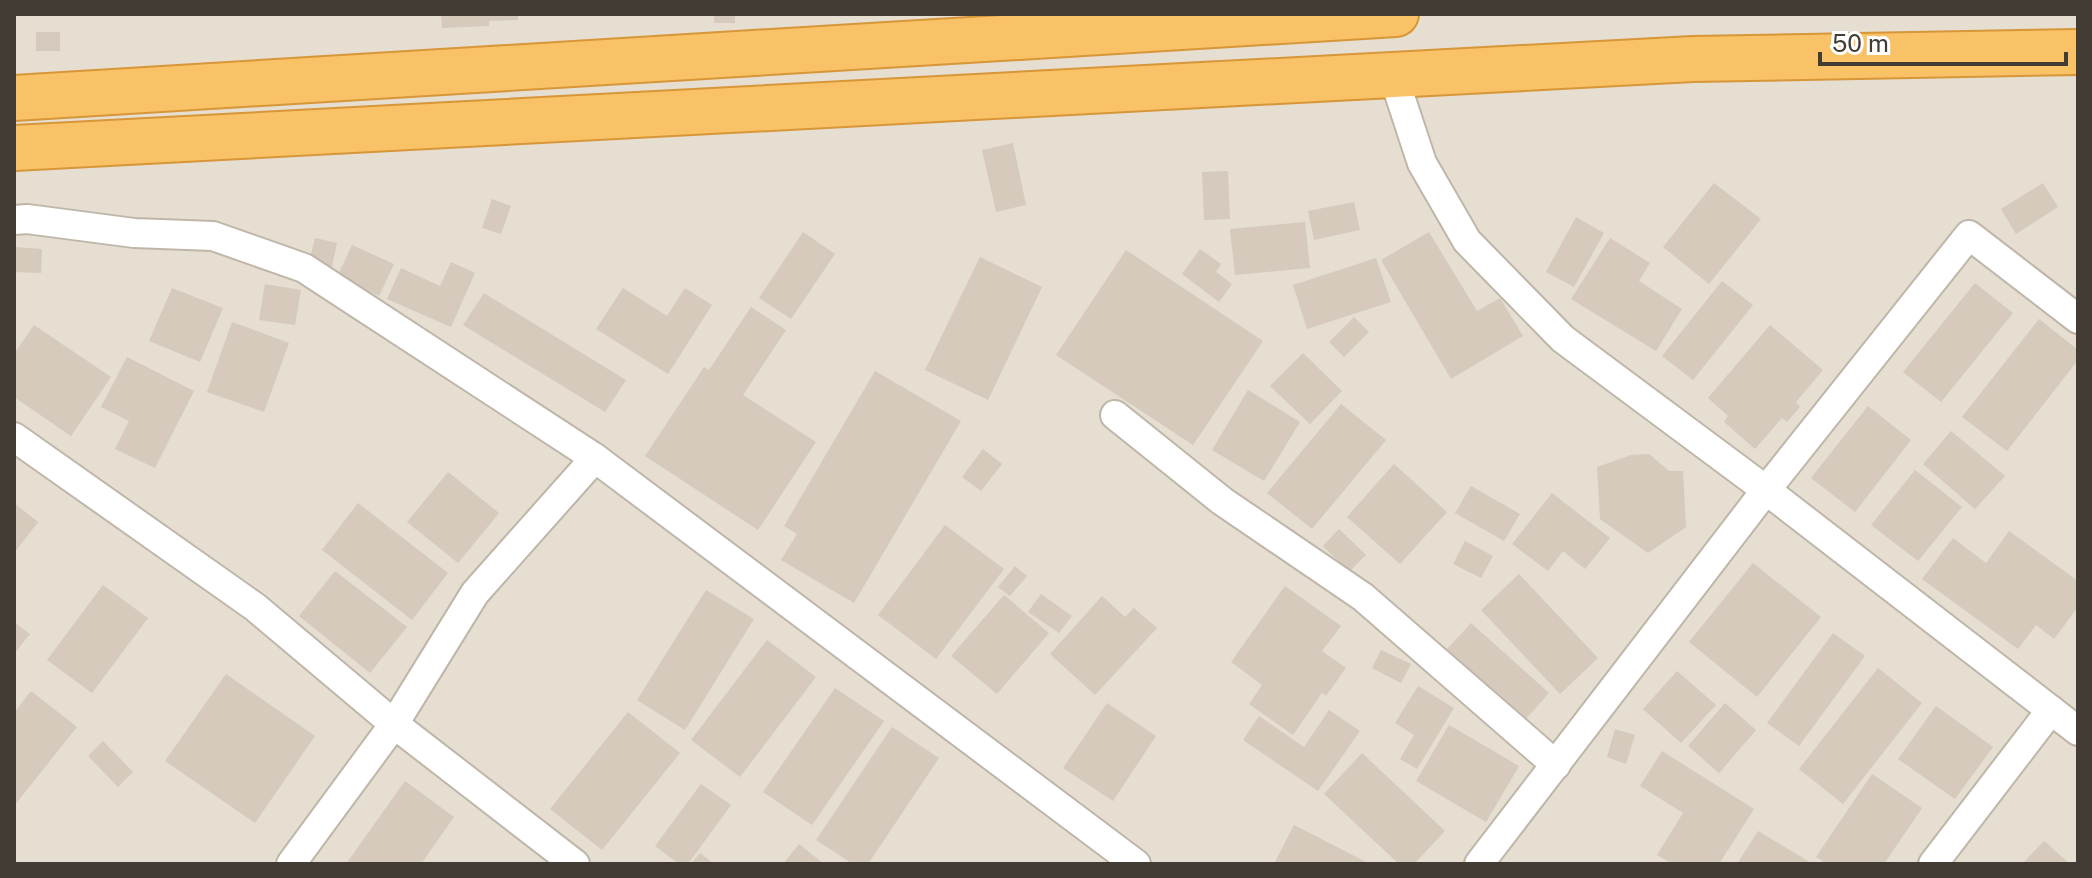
<svg xmlns="http://www.w3.org/2000/svg" width="2092" height="878" viewBox="0 0 2092 878" font-family="'Public Sans',sans-serif">
	<style>
		.residential { fill: #e5ded1 }
		.building { fill: #d5cabc }
		.lines { fill: none; stroke-linecap: round; stroke-linejoin: round }
		.street-casing { stroke: #bfb6a9; stroke-width: 32 }
		.highway-casing { stroke: #d79637; stroke-width: 48 }
		.street { stroke: #fff; stroke-width: 28 }
		.highway { stroke: #f9c266; stroke-width: 44 }
	</style>
	<rect width="100%" height="100%" fill="#f1ece3"/>
	<rect class="residential" x="14" y="14" width="2064" height="850"/>
	<g class="building">
		<path d="M441 14H518V20L489 21V26L442 28Z"/>
		<rect x="714" y="14" width="21" height="9"/>
		<rect x="36" y="32" width="24" height="19"/>
		<path d="M1013 143 1026 205 996 212 982 150Z"/>
		<path d="M1228 171 1230 219 1204 220 1202 172Z"/>
		<path d="M1714 183 1761 219 1709 284 1663 247Z"/>
		<path d="M2043 183 2058 207 2016 234 2001 209Z"/>
		<path d="M492 199 511 206 501 234 482 228Z"/>
		<path d="M1354 202 1360 230 1314 240 1308 211Z"/>
		<path d="M1576 217 1604 233 1574 287 1546 272Z"/>
		<path d="M1305 222 1310 268 1235 275 1230 229Z"/>
		<path d="M803 232 835 254 791 319 759 298Z"/>
		<path d="M1429 232 1477 311 1500 298 1523 336 1451 379 1381 260Z"/>
		<path d="M315 238 337 243 332 267 309 262Z"/>
		<path d="M1610 238 1650 263 1639 281 1682 309 1656 351 1571 299Z"/>
		<path d="M352 245 394 264 379 296 337 277Z"/>
		<path d="M14 247 42 249 41 273 14 272Z"/>
		<path d="M1200 249 1221 264 1216 272 1232 284 1219 302 1182 274Z"/>
		<path d="M1126 250 1263 341 1193 445 1056 355Z"/>
		<path d="M980 257 1042 287 988 400 925 370Z"/>
		<path d="M1376 258 1391 302 1307 329 1293 285Z"/>
		<path d="M451 262 475 273 451 327 387 299 401 268 440 286Z"/>
		<path d="M1722 281 1753 305 1693 380 1662 356Z"/>
		<path d="M1975 283 2013 313 1941 402 1903 372Z"/>
		<path d="M265 284 301 290 295 325 259 320Z"/>
		<path d="M172 288 223 308 200 362 149 341Z"/>
		<path d="M623 288 667 316 685 288 712 305 668 374 596 329Z"/>
		<path d="M484 293 626 380 605 412 463 325Z"/>
		<path d="M751 307 786 330 743 395 816 442 758 530 645 456 704 367 709 370Z"/>
		<path d="M1354 317 1369 332 1344 357 1329 342Z"/>
		<path d="M2039 319 2078 350V360L2007 451 1962 417Z"/>
		<path d="M232 322 289 343 264 412 207 392Z"/>
		<path d="M34 325 111 377 71 436 14 397V354Z"/>
		<path d="M1770 325 1823 370 1796 402 1800 407 1787 422 1782 418 1755 449 1724 422 1728 416 1708 398Z"/>
		<path d="M1303 353 1342 391 1310 424 1270 386Z"/>
		<path d="M127 357 194 391 155 468 115 449 129 421 101 407Z"/>
		<path d="M875 371 961 421 854 603 781 560 797 534 784 526Z"/>
		<path d="M1248 390 1300 422 1264 481 1212 450Z"/>
		<path d="M1341 404 1386 440 1312 529 1267 493Z"/>
		<path d="M1868 406 1911 440 1855 512 1811 478Z"/>
		<path d="M1951 431 2005 476 1975 509 1923 464Z"/>
		<path d="M983 449 1002 464 981 491 962 477Z"/>
		<path d="M1649 454 1669 471H1683L1686 527 1648 553 1600 519 1597 467 1631 455Z"/>
		<path d="M1394 464 1447 512 1400 564 1347 517Z"/>
		<path d="M1915 470 1962 507 1918 561 1871 525Z"/>
		<path d="M448 472 499 513 458 563 407 522Z"/>
		<path d="M1471 486 1520 514 1504 541 1455 513Z"/>
		<path d="M1552 493 1610 538 1585 569 1563 551 1548 571 1512 544Z"/>
		<path d="M14 503 38 522 14 553Z"/>
		<path d="M358 503 448 573 412 620 322 550Z"/>
		<path d="M945 525 1004 569 936 659 878 615Z"/>
		<path d="M1339 529 1366 555 1349 572 1323 546Z"/>
		<path d="M2009 531 2078 581V607L2054 639 2036 625 2018 649 1922 579 1953 538 1986 563Z"/>
		<path d="M1465 541 1493 556 1481 578 1453 564Z"/>
		<path d="M1753 563 1821 617 1757 697 1689 642Z"/>
		<path d="M1015 566 1027 576 1010 596 998 587Z"/>
		<path d="M335 571 407 627 370 673 299 616Z"/>
		<path d="M1519 574 1598 658 1560 694 1481 610Z"/>
		<path d="M103 585 148 618 92 693 47 660Z"/>
		<path d="M1285 586 1341 626 1322 651 1346 668 1326 696 1322 693 1293 735 1249 704 1262 685 1231 662Z"/>
		<path d="M706 590 754 619 685 730 637 700Z"/>
		<path d="M1041 594 1072 616 1059 633 1028 612Z"/>
		<path d="M1004 595 1049 633 997 694 951 656Z"/>
		<path d="M1102 596 1125 617 1134 608 1157 628 1095 695 1050 654Z"/>
		<path d="M14 622 30 634 14 654Z"/>
		<path d="M1471 623 1549 693 1525 720 1447 649Z"/>
		<path d="M1833 633 1865 656 1799 746 1767 723Z"/>
		<path d="M767 640 816 677 740 777 691 740Z"/>
		<path d="M1381 650 1411 664 1401 683 1372 668Z"/>
		<path d="M1878 668 1922 703 1843 804 1799 769Z"/>
		<path d="M1677 671 1716 705 1681 743 1643 709Z"/>
		<path d="M226 674 315 736 255 823 165 761Z"/>
		<path d="M1418 686 1454 708 1417 769 1400 759 1414 735 1395 723Z"/>
		<path d="M835 688 884 721 812 825 763 792Z"/>
		<path d="M31 691 77 727 14 806V713Z"/>
		<path d="M1107 703 1156 736 1113 801 1063 768Z"/>
		<path d="M1725 703 1756 730 1719 773 1688 746Z"/>
		<path d="M1936 706 1993 747 1955 799 1898 759Z"/>
		<path d="M1329 710 1360 731 1318 791 1243 740 1259 716 1304 747Z"/>
		<path d="M628 712 680 753 602 850 550 809Z"/>
		<path d="M1449 725 1519 766 1486 822 1416 781Z"/>
		<path d="M892 727 939 758 868 864H853L816 840Z"/>
		<path d="M1615 729 1635 735 1626 764 1607 757Z"/>
		<path d="M103 741 133 772 118 787 88 756Z"/>
		<path d="M1662 751 1754 809 1719 864H1672L1657 855 1683 813 1640 786Z"/>
		<path d="M1362 753 1445 831 1414 864H1399L1324 794Z"/>
		<path d="M1872 774 1922 808 1884 864H1827L1816 857Z"/>
		<path d="M405 781 454 817 421 864H346Z"/>
		<path d="M701 784 731 805 688 864H679L655 846Z"/>
		<path d="M1294 825 1370 864H1274Z"/>
		<path d="M1758 831 1813 864H1737Z"/>
		<path d="M2044 841 2070 864H2022Z"/>
		<path d="M799 844 824 864H783Z"/>
		<path d="M700 853 714 864H691Z"/>
	</g>
	<g class="lines">
		<g class="street-casing">
			<g id="street">
				<path d="M1393 75 1422 163 1467 241 1563 339 1766 490 2078 731"/>
				<path d="M14 220 27 219 134 233 213 236 304 268 595 458"/>
				<path d="M1115 415 1222 501 1363 597 1556 765"/>
				<path d="M14 437 255 607 394 724 575 864"/>
				<path d="M291 864 394 724 475 593 595 458 1136 864"/>
				<path d="M1479 864 1766 490 1969 235 2078 319"/>
				<path d="M1933 864 2051 710"/>
			</g>
		</g>
		<g class="highway-casing">
			<g id="highway">
				<path d="M14 98 1396 14"/>
				<path d="M14 148 1693 59 2078 52"/>
			</g>
		</g>
		<use href="#street" class="street"/>
		<use href="#highway" class="highway"/>
	</g>
	<rect width="2092" height="878" fill="none" stroke="#423c34" stroke-width="32"/>
	<path d="M1820 52v12h246v-12" fill="none" stroke="#423c34" stroke-width="4"/>
	<text x="1832" y="52" font-size="24" fill="#423c34" stroke="#ffffff" stroke-width="6" paint-order="stroke">50 m</text>
</svg>
